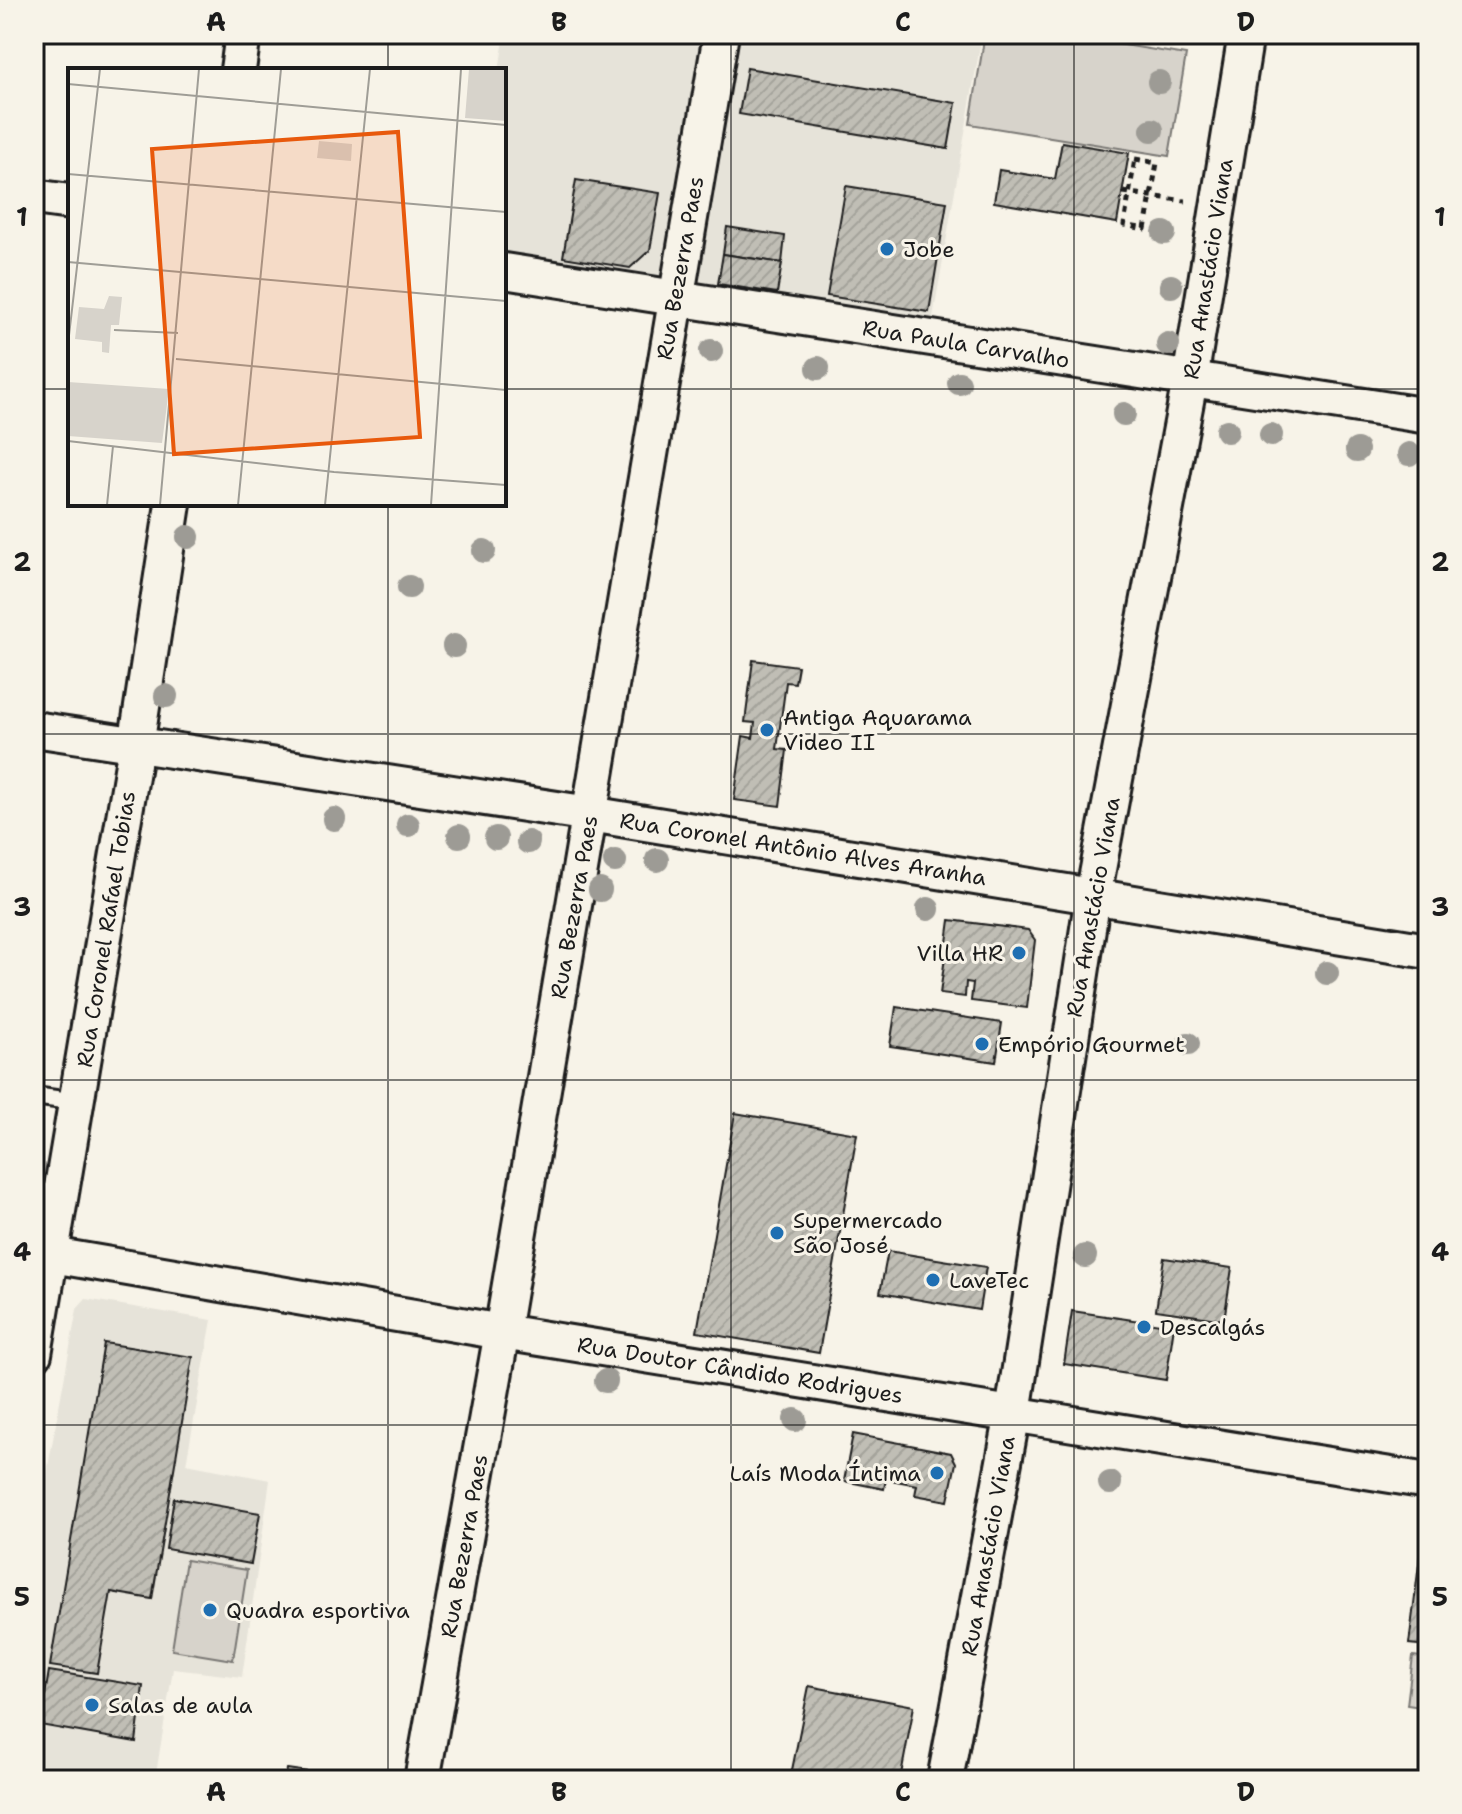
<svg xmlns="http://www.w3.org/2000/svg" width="1462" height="1814" viewBox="0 0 1462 1814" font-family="'Shantell Sans',sans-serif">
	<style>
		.built { fill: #e6e3d9 }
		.grass { fill: #d7d3cb; stroke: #7a7874; stroke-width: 2 }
		.building { fill: url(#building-hatch); stroke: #1c1c1c; stroke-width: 2 }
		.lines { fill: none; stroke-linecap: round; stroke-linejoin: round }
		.service-casing { stroke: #1c1c1c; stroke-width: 22 }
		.minor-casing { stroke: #1c1c1c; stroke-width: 40 }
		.path { stroke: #1c1c1c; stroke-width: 5; stroke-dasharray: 6 6; stroke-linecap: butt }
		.service { stroke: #f7f3e8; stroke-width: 16 }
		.minor { stroke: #f7f3e8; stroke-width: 34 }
		.tree { fill: #9d9b95 }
		.grid { fill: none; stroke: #1c1c1c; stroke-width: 2; stroke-opacity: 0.55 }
		.poi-dot { fill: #1f6fb2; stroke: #f7f3e8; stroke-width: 3 }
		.labels { text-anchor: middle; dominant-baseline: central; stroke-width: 6; stroke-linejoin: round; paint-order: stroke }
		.poi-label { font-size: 22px; fill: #1c1c1c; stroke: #f7f3e8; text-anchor: start }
		.street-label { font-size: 22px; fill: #1c1c1c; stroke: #f7f3e8 }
		.inset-road { fill: none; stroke: #9f9d96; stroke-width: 2 }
		.view { fill: #e8590c; fill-opacity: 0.15; stroke: #e8590c; stroke-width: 4 }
		.inset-edge { fill: none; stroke: #1c1c1c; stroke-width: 4 }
		.neatline { fill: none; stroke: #1c1c1c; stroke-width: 3 }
		.grid-label { font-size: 26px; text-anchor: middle; font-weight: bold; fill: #1c1c1c }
	</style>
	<defs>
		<pattern id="building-hatch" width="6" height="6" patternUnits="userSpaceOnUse" patternTransform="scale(2)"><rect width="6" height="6" fill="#c0beb5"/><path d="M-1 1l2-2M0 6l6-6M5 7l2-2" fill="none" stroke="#a4a39b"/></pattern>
	</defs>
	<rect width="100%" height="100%" fill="#f7f3e8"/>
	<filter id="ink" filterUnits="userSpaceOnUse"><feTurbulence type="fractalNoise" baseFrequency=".0125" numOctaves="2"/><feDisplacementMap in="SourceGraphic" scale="16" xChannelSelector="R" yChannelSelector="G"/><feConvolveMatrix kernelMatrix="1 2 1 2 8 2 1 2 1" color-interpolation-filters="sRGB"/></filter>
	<g filter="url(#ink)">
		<g class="built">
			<path d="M505 34H982L932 323 504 252V70H499Z"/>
			<path d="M86 1299 212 1320 186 1464 270 1480 242 1677 173 1669 155 1780H34V1543L77 1309Z"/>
		</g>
		<g class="grass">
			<path d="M985 34H1056L1186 55 1169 156 970 124Z"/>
			<path d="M186 1560 247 1570 233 1660 172 1650Z"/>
			<path d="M1413 1656 1428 1658V1708L1407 1705Z"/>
		</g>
		<g class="building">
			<path d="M747 68 956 103 948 149 739 114Z"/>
			<path d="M1062 142 1129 153 1117 223 994 202 999 170 1055 179Z"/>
			<path d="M576 180 660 193 650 250 630 268 563 257Z"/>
			<path d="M846 186 947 202 929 312 827 296Z"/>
			<path d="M727 227 785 236 782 263 723 254Z"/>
			<path d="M723 254 782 263 777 293 718 284Z"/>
			<path d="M753 660 798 666 795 683 786 682 777 749 787 750 780 806 734 800 743 736 753 738 755 723 745 722Z"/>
			<path d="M950 920 1028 930 1035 940 1027 1008 971 1001 973 983 966 982 965 997 940 994Z"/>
			<path d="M896 1007 1002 1023 996 1062 890 1046Z"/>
			<path d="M735 1113 857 1134 819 1353 697 1332Z"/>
			<path d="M888 1251 986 1267 979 1310 880 1293Z"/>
			<path d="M1164 1258 1232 1268 1224 1320 1156 1310Z"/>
			<path d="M1072 1311 1174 1326 1166 1380 1064 1364Z"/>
			<path d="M104 1343 193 1357 152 1599 111 1592 97 1673 50 1666Z"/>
			<path d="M853 1434 951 1453 956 1463 948 1501 915 1495 917 1485 886 1479 884 1489 844 1481Z"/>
			<path d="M174 1498 260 1513 251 1564 166 1549Z"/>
			<path d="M1422 1540 1428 1541V1646L1409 1644Z"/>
			<path d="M49 1671 143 1686 136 1742 40 1725Z"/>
			<path d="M809 1686 914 1706 900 1780H790Z"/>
			<path d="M287 1769 323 1774 322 1780H285Z"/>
		</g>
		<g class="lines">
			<g class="service-casing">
				<path id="service" d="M34 1096 77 1102"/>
			</g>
			<g class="minor-casing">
				<g id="minor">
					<path d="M238 70 243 34"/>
					<path d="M34 197 70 202"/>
					<path d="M504 271 1428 416"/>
					<path d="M34 729 590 814 1428 951"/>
					<path d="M52 1255 502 1332 1428 1481"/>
					<path d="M34 1354 136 746 173 504"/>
					<path d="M422 1780 502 1332 721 34"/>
					<path d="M945 1780 1013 1413 1093 896 1190 380 1246 34"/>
				</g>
			</g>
			<g class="path">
				<path d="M1135 159 1157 163 1145 229 1124 225Z"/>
				<path d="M1123 192 1185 201"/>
			</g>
			<use href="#service" class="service"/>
			<use href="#minor" class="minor"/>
		</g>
		<g class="tree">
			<circle cx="1159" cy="82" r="12"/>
			<circle cx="1152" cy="130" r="12"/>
			<circle cx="1164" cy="233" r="12"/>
			<circle cx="1171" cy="286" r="12"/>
			<circle cx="1168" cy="344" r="12"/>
			<circle cx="711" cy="351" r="12"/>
			<circle cx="818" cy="368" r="12"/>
			<circle cx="959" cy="383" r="12"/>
			<circle cx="1124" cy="414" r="12"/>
			<circle cx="1227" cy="431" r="12"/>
			<circle cx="1271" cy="435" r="12"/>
			<circle cx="1357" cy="450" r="12"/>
			<circle cx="1409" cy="454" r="12"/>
			<circle cx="188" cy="537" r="12"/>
			<circle cx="484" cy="551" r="12"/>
			<circle cx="409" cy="587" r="12"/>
			<circle cx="454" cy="646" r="12"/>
			<circle cx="166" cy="696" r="12"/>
			<circle cx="334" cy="819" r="12"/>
			<circle cx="408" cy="825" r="12"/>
			<circle cx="459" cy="836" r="12"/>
			<circle cx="496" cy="838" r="12"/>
			<circle cx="528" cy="842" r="12"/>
			<circle cx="657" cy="860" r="12"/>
			<circle cx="615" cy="861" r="12"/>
			<circle cx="600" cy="890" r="12"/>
			<circle cx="928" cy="909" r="12"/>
			<circle cx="1327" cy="973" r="12"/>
			<circle cx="1188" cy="1044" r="12"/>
			<circle cx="1085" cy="1256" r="12"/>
			<circle cx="606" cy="1381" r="12"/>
			<circle cx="795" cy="1420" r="12"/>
			<circle cx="1110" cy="1483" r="12"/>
		</g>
	</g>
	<path class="grid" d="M388 34V70M731 34V1780M1074 34V1780M34 389H70M504 389H1428M388 504V1780M34 734H1428M34 1080H1428M34 1425H1428"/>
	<g class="poi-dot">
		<circle cx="887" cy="249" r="8"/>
		<circle cx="767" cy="730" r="8"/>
		<circle cx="1019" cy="953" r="8"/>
		<circle cx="982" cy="1044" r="8"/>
		<circle cx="777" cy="1233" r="8"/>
		<circle cx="933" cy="1280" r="8"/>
		<circle cx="1144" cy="1327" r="8"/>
		<circle cx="937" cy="1473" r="8"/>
		<circle cx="210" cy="1610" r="8"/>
		<circle cx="92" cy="1705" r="8"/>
	</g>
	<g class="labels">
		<g class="poi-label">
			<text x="903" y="249">Jobe</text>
			<text x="783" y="717">Antiga Aquarama<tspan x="783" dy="25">Video II</tspan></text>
			<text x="1003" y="953" text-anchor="end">Villa HR</text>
			<text x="998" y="1044">Empório Gourmet</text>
			<text x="793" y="1220">Supermercado<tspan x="793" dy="25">São José</tspan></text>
			<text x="949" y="1280">LaveTec</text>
			<text x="1160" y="1327">Descalgás</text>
			<text x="921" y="1473" text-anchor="end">Laís Moda Íntima</text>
			<text x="226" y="1610">Quadra esportiva</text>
			<text x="108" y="1705">Salas de aula</text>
		</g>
		<g class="street-label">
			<text transform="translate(680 268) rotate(-80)">Rua Bezerra Paes</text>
			<text transform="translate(1208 269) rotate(-81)">Rua Anastácio Viana</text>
			<text transform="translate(966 344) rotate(9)">Rua Paula Carvalho</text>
			<text transform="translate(803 849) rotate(9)">Rua Coronel Antônio Alves Aranha</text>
			<text transform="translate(574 907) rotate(-80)">Rua Bezerra Paes</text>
			<text transform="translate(1093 907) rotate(-80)">Rua Anastácio Viana</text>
			<text transform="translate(106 929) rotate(-81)">Rua Coronel Rafael Tobias</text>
			<text transform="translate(740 1370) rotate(9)">Rua Doutor Cândido Rodrigues</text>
			<text transform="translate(464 1546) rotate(-80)">Rua Bezerra Paes</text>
			<text transform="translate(988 1546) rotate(-80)">Rua Anastácio Viana</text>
		</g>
	</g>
	<g transform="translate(68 68)">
		<rect width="438" height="438" fill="#f7f3e8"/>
		<path d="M251 73 284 76 283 93 249 90ZM41 228 54 229 51 257H43L41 285 34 284V274L7 271 11 239 36 241Z" fill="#d7d3cb"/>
		<path d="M401 1H438V53L397 50ZM0 314 101 321 94 375 0 368Z" fill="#d7d3cb"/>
		<path class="inset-road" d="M0 16 438 57M0 106 438 144M0 194 438 233M46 262 110 265M0 276 32 1M108 291 438 322M0 373 266 404 438 417M39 437 45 378M92 437 131 1M170 437 213 1M257 437 302 1M363 437 393 1"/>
		<path class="view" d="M330 64 352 369 106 386 84 81Z"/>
		<rect width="438" height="438" class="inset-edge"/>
	</g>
	<rect width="1462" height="1814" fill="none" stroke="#f7f3e8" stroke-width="88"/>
	<rect x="44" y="44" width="1374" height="1726" class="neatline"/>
	<g class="grid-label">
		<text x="216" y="31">A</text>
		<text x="559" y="31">B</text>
		<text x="903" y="31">C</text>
		<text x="1246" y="31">D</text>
		<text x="22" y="226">1</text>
		<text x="1440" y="226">1</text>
		<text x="22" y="571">2</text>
		<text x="1440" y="571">2</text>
		<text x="22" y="916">3</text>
		<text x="1440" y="916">3</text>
		<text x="22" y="1261">4</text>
		<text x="1440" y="1261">4</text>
		<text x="22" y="1606">5</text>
		<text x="1440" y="1606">5</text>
		<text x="216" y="1801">A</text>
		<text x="559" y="1801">B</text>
		<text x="903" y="1801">C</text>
		<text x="1246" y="1801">D</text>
	</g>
</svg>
